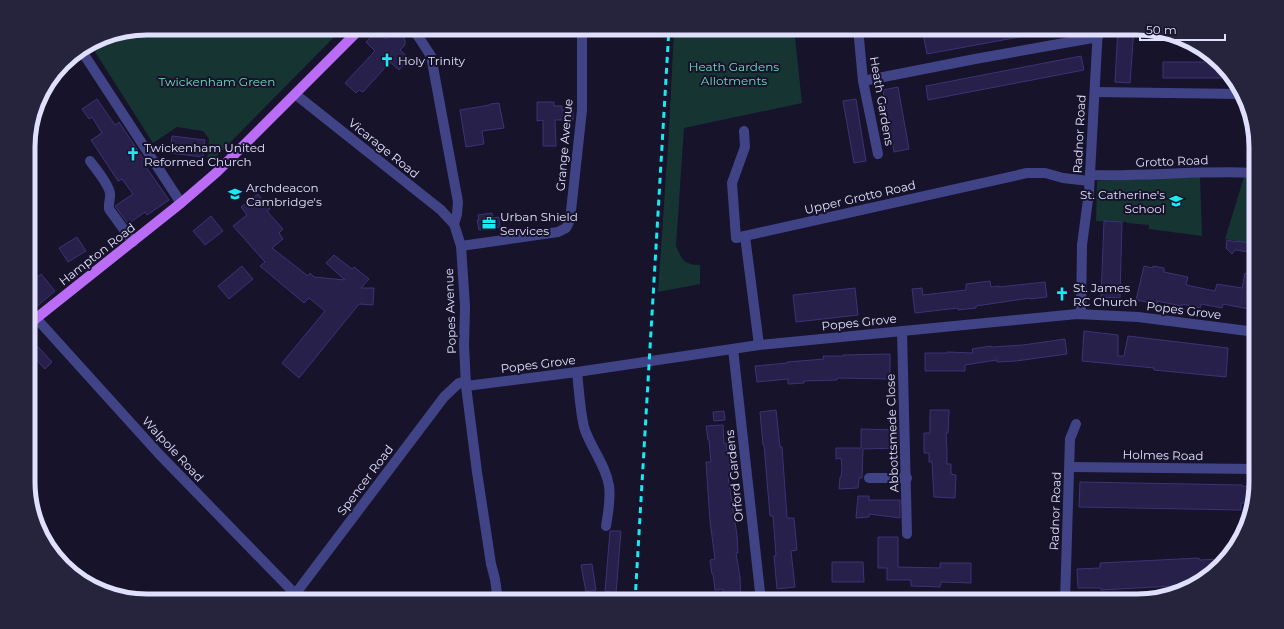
<svg xmlns="http://www.w3.org/2000/svg" width="1284" height="629" viewBox="0 0 1284 629" font-family="Montserrat,sans-serif">
	<style>
		.green { fill: #163532 }
		.building { fill: #26204b; stroke: #3c3376 }
		.lines { fill: none; stroke-linecap: round; stroke-linejoin: round }
		.minor { stroke: #414387; stroke-width: 10 }
		.primary { stroke: #ba6cf7; stroke-width: 10 }
		.rail { stroke: #16eaf2; stroke-width: 3; stroke-dasharray: 6 5; stroke-linecap: butt }
		.labels { text-anchor: middle; dominant-baseline: central; stroke-width: 4; stroke-linejoin: round; paint-order: stroke }
		.poi-label { font-size: 12px; fill: #e0dffd; stroke: #16132b; text-anchor: start }
		.park-label { font-size: 12px; fill: #6ddbb9; stroke: #16132b }
		.street-label { font-size: 12px; fill: #e0dffd; stroke: #16132b }
		.rim { fill: none; stroke: #e0dffd; stroke-width: 5 }
	</style>
	<rect width="100%" height="100%" fill="#16132b"/>
	<g class="green">
		<path d="M147 28H343L211 162 207 161 209 139 203 131 177 127 153 143 90 44 102 37Z"/>
		<path d="M674 28H794L802 103 684 128 676 246C682 260 684 265 700 265V284L658 292 669 131Z"/>
		<path d="M1200 177 1202 236 1149 229V225L1127 223V222L1096 221 1097 181Z"/>
		<path d="M1244 177H1255V244L1225 239Z"/>
	</g>
	<g class="building">
		<path d="M928 28H1040L1041 33 927 54 922 29Z"/>
		<path d="M1118 28H1134L1130 83 1115 82Z"/>
		<path d="M377 31 386 39 392 33 397 32 402 35 405 40V45L400 50 409 58 399 70 390 62 363 92 359 90 356 93 345 83 375 51 366 42Z"/>
		<path d="M1081 56 1084 70 928 100 926 86Z"/>
		<path d="M1163 62H1214L1224 70 1223 78H1163Z"/>
		<path d="M898 87 909 149 894 152 883 90Z"/>
		<path d="M97 99 115 125 119 122 146 163 144 164 169 200 147 215 145 212 128 224 115 206 133 194 122 179 118 181 91 140 102 133 92 117 89 119 82 109Z"/>
		<path d="M856 99 866 161 854 163 843 101Z"/>
		<path d="M537 102H554V106H562V110H573V120H555L556 146H543V120L537 121Z"/>
		<path d="M499 103 504 128 482 131 484 144 466 147 460 110 490 105V104Z"/>
		<path d="M172 136 205 140 203 157 170 153Z"/>
		<path d="M258 194 270 209 267 211 283 229 279 233 283 239 272 248 308 276 310 273 314 277 345 280 326 263 334 255 352 269 354 267 369 279 361 288H374L373 305 359 304 299 378 282 363 325 311 309 298 304 303 260 266 265 262 233 226 247 215 241 207Z"/>
		<path d="M492 213 493 218 499 217 500 227 479 230 477 220H479L478 215Z"/>
		<path d="M211 216 223 231 205 245 193 231Z"/>
		<path d="M1104 221 1122 222 1120 298 1101 297Z"/>
		<path d="M77 237 86 251 68 262 59 248Z"/>
		<path d="M1227 240 1237 242V241L1255 244 1254 253 1236 250V249L1232 254 1226 248Z"/>
		<path d="M242 266 253 279 229 299 218 286Z"/>
		<path d="M1144 266 1153 268V266L1164 268V272L1188 277 1186 285 1215 291 1217 284 1242 288 1245 273 1255 275V302L1254 310 1223 304 1222 308 1201 304 1200 308 1182 304V306L1157 301V304L1136 300Z"/>
		<path d="M41 274 55 291 29 313V284Z"/>
		<path d="M990 281 991 287 999 286V287L1045 282 1047 297 1030 299V298L976 306V308L958 310V308L915 313 912 289 922 288 923 295 966 290V284Z"/>
		<path d="M855 288 858 315 796 322 793 295Z"/>
		<path d="M1084 331 1118 335V356H1124L1128 336 1228 348 1226 377 1154 370V368L1082 361Z"/>
		<path d="M29 337 52 362 45 369 29 352Z"/>
		<path d="M1065 339 1067 354 1016 361 997 362V360L965 365V371H925V353H947V352L973 353 972 349 991 346V347L1023 345Z"/>
		<path d="M890 354V379L837 378V380L804 381V383L788 384V379L757 382 755 366 787 363V362L824 359 823 356H843V355Z"/>
		<path d="M776 410 780 447H782L787 518H794L797 550 791 551 795 587 777 589 774 556 776 555 773 516H770L764 445H763L760 412Z"/>
		<path d="M930 410H949L948 433H946L947 451V464H951V474L956 475 955 498 934 497 932 462H929V453H924V433H930Z"/>
		<path d="M724 411 725 420 714 421 713 412Z"/>
		<path d="M723 425 724 444 726 443 727 453H729L730 477H728L737 535 738 553H736L740 577 741 601H724L723 589 715 590 713 574H712L710 560 715 559 710 521 706 462H711L709 440H708L706 426Z"/>
		<path d="M861 429 898 430V448L863 449 862 478H859L858 488 839 489 840 477H841L842 467 841 458 836 459V448H861Z"/>
		<path d="M1080 482 1242 485V486L1255 487 1251 503H1241V510L1079 507Z"/>
		<path d="M858 496H869V500H900V518L869 514V517L856 518Z"/>
		<path d="M610 531H621L616 593 605 591Z"/>
		<path d="M878 537H898V567L940 568V563H971V583L941 582 940 587 911 586V580H887V568H878Z"/>
		<path d="M1199 558V560L1222 559 1203 581 1191 585 1101 590V588H1078L1077 569 1100 568V563Z"/>
		<path d="M832 562H863L864 582H832Z"/>
		<path d="M592 564 596 590 586 592 581 565Z"/>
	</g>
	<g class="lines">
		<g class="minor">
			<path d="M410 28 416 33 431 56 458 202 457 214 454 224 461 246 465 306 464 345 466 386 477 472 491 564 495 579 498 601"/>
			<path d="M858 28 863 81 878 154"/>
			<path d="M81 50 181 203"/>
			<path d="M863 81 975 59 1098 37"/>
			<path d="M1095 92 1241 94"/>
			<path d="M295 94 441 210 454 224"/>
			<path d="M744 131 745 147 732 183 736 238 1027 173H1045L1063 178 1089 181"/>
			<path d="M90 161C96 169 108 183 110 193 111 198 108 203 109 209L133 242"/>
			<path d="M1090 175C1145 177 1200 170 1255 173"/>
			<path d="M745 236 759 345"/>
			<path d="M461 246 558 232 566 228 570 220 582 110V28"/>
			<path d="M1081 314 1082 245 1089 192 1098 28"/>
			<path d="M36 318 159 454 302 601"/>
			<path d="M902 331 907 534"/>
			<path d="M733 349 761 601"/>
			<path d="M577 372C579 390 580 410 584 427 590 447 606 465 609 486 611 499 608 513 606 526"/>
			<path d="M466 386 577 372 759 345 1077 314 1138 317 1256 332"/>
			<path d="M1070 467 1256 469"/>
			<path d="M869 478H907"/>
			<path d="M290 601 444 397 459 383 466 381"/>
			<path d="M1065 601 1070 439 1076 424"/>
		</g>
		<path class="primary" d="M29 324 181 203 217 172 361 28"/>
		<path class="rail" d="M635 601 669 28"/>
	</g>
	<defs>
		<g id="church-bare" transform="scale(1.08)"><path d="M-1.2-6h2.4v3.5h3.3v2.4h-3.3V6h-2.4V-.1h-3.3v-2.4h3.3Z" fill="#16eaf2" stroke="#16132b" stroke-width="2.5" paint-order="stroke"/></g>
		<g id="school-bare" transform="scale(1.08)"><path d="M0-5L7-2L0 1L-7-2ZM-4 1L0 2.5L4 1V4Q0 6-4 4Z" fill="#16eaf2" stroke="#16132b" stroke-width="2.5" paint-order="stroke"/></g>
		<g id="office-bare" transform="scale(1.08)"><path d="M-6-3h4V-5.5h4V-3h4V5H-6ZM-1-4.5V-3h2v-1.5ZM-6 0V1H6V0Z" fill="#16eaf2" stroke="#16132b" stroke-width="2.5" paint-order="stroke"/></g>
	</defs>
	<g fill-rule="evenodd">
		<use href="#church-bare" x="387" y="60"/>
		<use href="#church-bare" x="133" y="154"/>
		<use href="#school-bare" x="235" y="194"/>
		<use href="#school-bare" x="1176" y="201"/>
		<use href="#office-bare" x="489" y="223"/>
		<use href="#church-bare" x="1062" y="294"/>
	</g>
	<g class="labels">
		<g class="poi-label">
			<text x="398" y="60">Holy Trinity</text>
			<text x="144" y="147">Twickenham United<tspan x="144" dy="14">Reformed Church</tspan></text>
			<text x="246" y="187">Archdeacon<tspan x="246" dy="14">Cambridge's</tspan></text>
			<text x="1165" y="194" text-anchor="end">St. Catherine's<tspan x="1165" dy="14">School</tspan></text>
			<text x="500" y="216">Urban Shield<tspan x="500" dy="14">Services</tspan></text>
			<text x="1073" y="287">St. James<tspan x="1073" dy="14">RC Church</tspan></text>
		</g>
		<g class="park-label">
			<text x="734" y="66">Heath Gardens<tspan x="734" dy="14">Allotments</tspan></text>
			<text x="217" y="81">Twickenham Green</text>
		</g>
		<g class="street-label">
			<text transform="translate(882 101) rotate(80)">Heath Gardens</text>
			<text transform="translate(1079 134) rotate(-87)">Radnor Road</text>
			<text transform="translate(564 145) rotate(-85)">Grange Avenue</text>
			<text transform="translate(384 148) rotate(39)">Vicarage Road</text>
			<text transform="translate(1172 161) rotate(-2)">Grotto Road</text>
			<text transform="translate(860 197) rotate(-13)">Upper Grotto Road</text>
			<text transform="translate(97 254) rotate(-38)">Hampton Road</text>
			<text transform="translate(1184 310) rotate(7)">Popes Grove</text>
			<text transform="translate(450 311) rotate(-92)">Popes Avenue</text>
			<text transform="translate(859 322) rotate(-6)">Popes Grove</text>
			<text transform="translate(538 364) rotate(-7)">Popes Grove</text>
			<text transform="translate(892 433) rotate(-92)">Abbottsmede Close</text>
			<text transform="translate(173 449) rotate(47)">Walpole Road</text>
			<text transform="translate(1163 455) rotate(1)">Holmes Road</text>
			<text transform="translate(734 476) rotate(-96)">Orford Gardens</text>
			<text transform="translate(365 480) rotate(-53)">Spencer Road</text>
			<text transform="translate(1055 511) rotate(-88)">Radnor Road</text>
		</g>
	</g>
	<path d="M0 0H1284V629H0ZM147 35H1137A112 112 0 0 1 1249 147V482A112 112 0 0 1 1137 594H147A112 112 0 0 1 35 482V147A112 112 0 0 1 147 35Z" fill="#26233c" fill-rule="evenodd"/>
	<path class="rim" d="M147 35H1137A112 112 0 0 1 1249 147V482A112 112 0 0 1 1137 594H147A112 112 0 0 1 35 482V147A112 112 0 0 1 147 35Z"/>
	<path d="M1140 34v6h85v-6" fill="none" stroke="#e0dffd" stroke-width="2"/>
	<text x="1146" y="34" font-size="12" fill="#e0dffd" stroke="#16132b" stroke-width="3" paint-order="stroke">50 m</text>
</svg>
